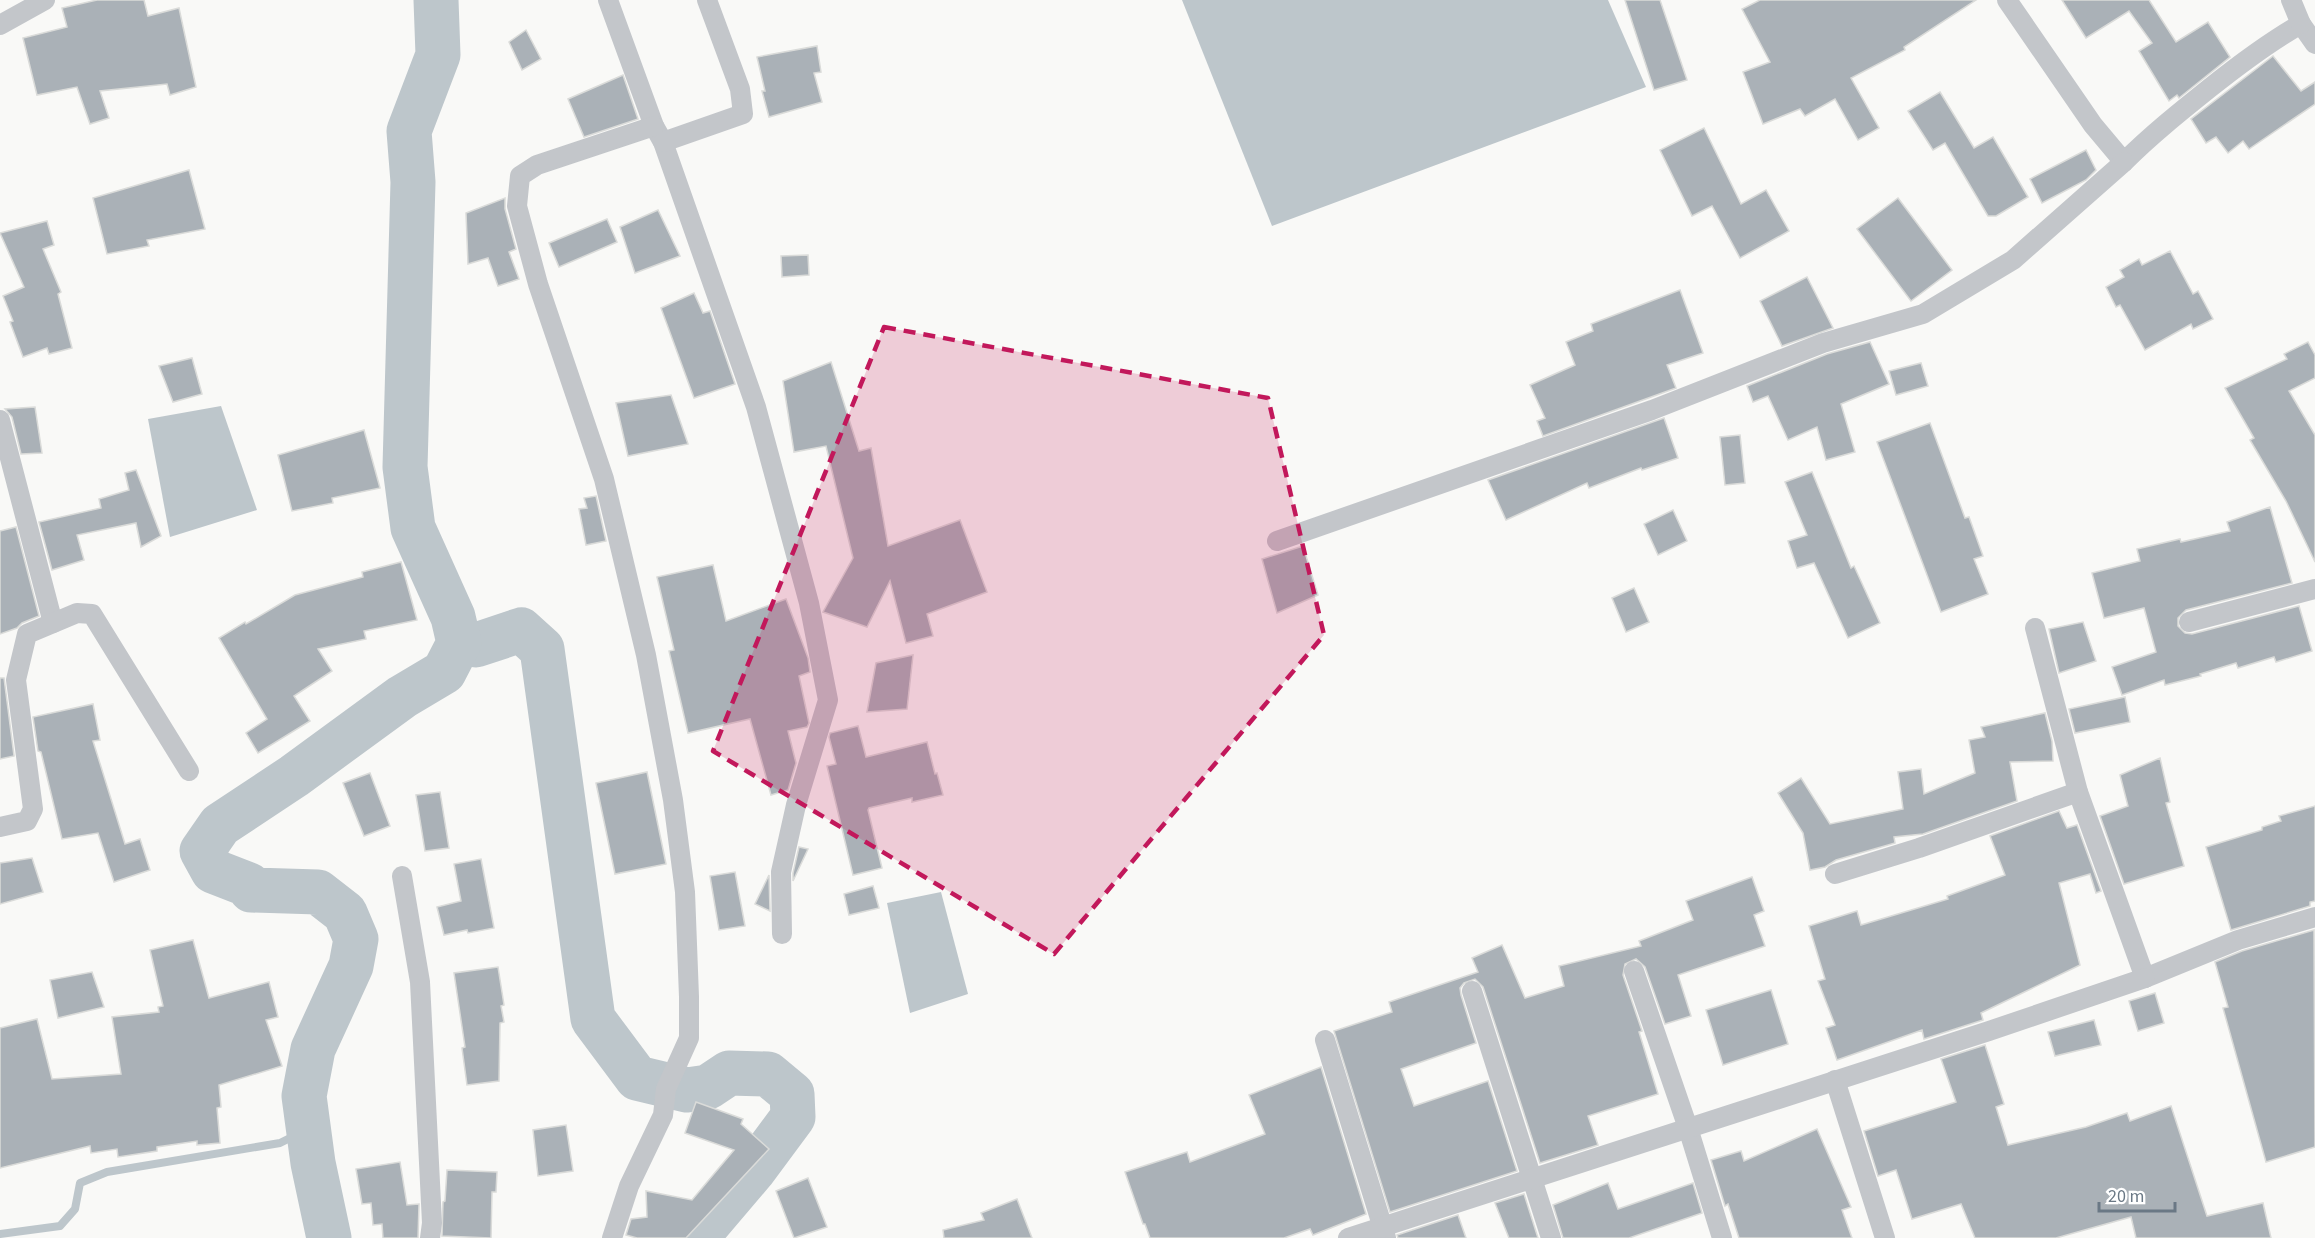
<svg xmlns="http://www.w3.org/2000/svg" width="2315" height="1238" viewBox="0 0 2315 1238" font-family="'Source Sans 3',sans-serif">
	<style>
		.water { fill: #bdc6cb }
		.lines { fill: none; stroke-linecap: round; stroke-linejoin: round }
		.stream { stroke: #bdc6cb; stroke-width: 8 }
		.river { stroke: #bdc6cb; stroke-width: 45 }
		.building { fill: #aab1b7; stroke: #dadbd9; stroke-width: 1.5 }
		.street { stroke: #c3c6ca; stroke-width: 20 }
		.marked { fill: #c2185b; fill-opacity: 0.2; stroke: #c2185b; stroke-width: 4.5; stroke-dasharray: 12 8; stroke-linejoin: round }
	</style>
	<rect width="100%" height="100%" fill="#f9f9f7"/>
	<g class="water">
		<path d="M1182 0H1608L1646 87 1272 226Z"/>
		<path d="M221 406 257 510 170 537 148 419Z"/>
		<path d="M941 892 968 994 910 1013 887 903Z"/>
	</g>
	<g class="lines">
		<path class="stream" d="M0 1234 60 1226 75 1209 80 1183 107 1172 280 1143 308 1129"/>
		<g class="river">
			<path d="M459 643 476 645 521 630 542 649 593 1019 637 1078 687 1090 708 1087 729 1073 768 1074 792 1094 793 1117 753 1171 696 1238"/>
			<path d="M329 1238 313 1163 304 1096 313 1049 351 966 356 939 345 913 318 892 251 890 249 885 213 871 202 851 220 825 294 776 402 697 444 672 459 643 453 617 413 528 405 467 413 182 409 131 438 55 436 0"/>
		</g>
	</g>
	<g class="building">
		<path d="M97 0H144L148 16 179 8 196 87 170 95 167 84 100 91 109 118 90 124 77 87 37 95 23 38 67 27 62 8Z"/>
		<path d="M1625 0H1660L1687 80 1654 90Z"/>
		<path d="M1760 0H1976L1904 47 1905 50 1851 78 1879 128 1858 140 1835 99 1805 116 1800 109 1763 124 1743 72 1770 62 1742 9Z"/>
		<path d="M2062 0H2149L2176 42 2208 22 2230 57 2179 98 2177 95 2169 101 2139 51 2152 43 2129 11 2086 38Z"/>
		<path d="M526 30 541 59 522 70 509 42Z"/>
		<path d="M817 46 821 72 814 73 822 102 769 117 762 91H765L757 57Z"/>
		<path d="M2273 56 2301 91 2315 82V104L2249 149 2243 141 2228 153 2216 137 2206 143 2191 119Z"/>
		<path d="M623 75 638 119 584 137 568 99Z"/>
		<path d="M1940 92 1974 148 1993 137 2028 197 1996 216H1988L1945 143 1933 150 1908 111Z"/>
		<path d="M1704 128 1741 204 1766 190 1789 231 1740 258 1712 206 1692 216 1660 150Z"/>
		<path d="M2086 150 2096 170 2086 180 2042 203 2030 179Z"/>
		<path d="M189 170 205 229 147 240 149 246 107 254 93 198Z"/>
		<path d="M505 198V209L516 249 509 252 519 279 498 286 488 258 468 264 466 213Z"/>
		<path d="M1898 198 1952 270 1911 301 1857 229Z"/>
		<path d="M658 210 680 256 635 273 620 227Z"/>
		<path d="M607 219 617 242 559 267 549 243Z"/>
		<path d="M47 221 54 245 43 249 61 292 58 294 72 348 49 354 47 348 23 357 10 322 13 321 3 296 24 287 0 233Z"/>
		<path d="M2170 251 2193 294 2198 291 2213 319 2193 329 2191 324 2145 350 2120 305 2116 307 2106 287 2124 277 2120 270 2139 259 2142 265Z"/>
		<path d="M808 255 809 275 782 277 781 256Z"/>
		<path d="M1807 277 1833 328 1782 346 1760 301Z"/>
		<path d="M1680 290 1703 353 1667 365 1676 388 1543 436 1537 421 1545 418 1530 385 1575 365 1566 342 1593 331 1591 324Z"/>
		<path d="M694 293 703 313 710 311 735 384 694 398 661 308Z"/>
		<path d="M1870 342 1889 384 1841 404 1855 452 1826 460 1817 427 1788 440 1768 396 1753 402 1747 386 1827 354Z"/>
		<path d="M2308 342 2315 355V378L2289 391 2315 435V562L2286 501 2250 440 2254 438 2225 388 2287 359 2284 354Z"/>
		<path d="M192 358 202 394 173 402 159 366Z"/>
		<path d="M831 362 859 451 871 448 888 546 960 520 987 592 927 614 933 636 906 643 890 581 867 627 823 612 853 558 826 446 794 452 783 381Z"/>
		<path d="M1921 363 1928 386 1896 395 1889 371Z"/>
		<path d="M671 395 688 444 628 456 616 403Z"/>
		<path d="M35 407 42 453 21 454 12 417 5 409Z"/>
		<path d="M1664 418 1678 458 1642 470 1641 468 1589 488 1587 483 1506 520 1488 480Z"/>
		<path d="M1930 423 1965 518 1969 517 1983 556 1974 559 1988 594 1941 612 1877 442Z"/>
		<path d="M364 430 380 488 332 498 333 503 292 511 278 455Z"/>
		<path d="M1740 435 1745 483 1725 485 1720 437Z"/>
		<path d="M136 470 161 536 141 547 136 523 77 535 84 560 52 570 39 522 101 508 99 499 129 490 125 473Z"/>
		<path d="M1812 472 1851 568 1854 566 1880 623 1848 638 1814 563 1797 568 1788 541 1807 535 1785 482Z"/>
		<path d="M596 496 606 541 586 545 579 509 587 508 584 498Z"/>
		<path d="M2270 507 2292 583 2186 610 2178 618V626L2185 633 2192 634 2299 606 2312 651 2276 662 2274 657 2238 668 2236 663 2200 674 2201 676 2165 685 2164 680 2122 695 2112 667 2156 652 2144 608 2104 618 2092 573 2140 561 2137 549 2180 539 2181 542 2230 531 2227 522Z"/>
		<path d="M1673 510 1687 541 1658 555 1644 524Z"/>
		<path d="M16 527 39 616 22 623 17 628 0 634V531Z"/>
		<path d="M1303 546 1318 595 1277 613 1262 559Z"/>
		<path d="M401 562 417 620 364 631 366 639 318 649 332 671 294 696 310 721 258 753 246 733 267 719 219 638 245 622 246 624 295 595 363 577 362 572Z"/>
		<path d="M713 565 726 621 786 599 808 658 810 672 799 676 809 723 807 727 788 731 796 763 788 790 771 795 750 719 688 733 669 651 674 650 657 577Z"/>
		<path d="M1634 588 1649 622 1626 632 1612 598Z"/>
		<path d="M2083 622 2096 661 2059 673 2049 629Z"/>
		<path d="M913 655 907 709 867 712 876 663Z"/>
		<path d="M0 678H4L14 756 0 759Z"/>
		<path d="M2125 697 2130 722 2075 733 2069 709Z"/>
		<path d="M93 704 100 740 93 741 125 844 140 839 150 870 114 882 98 833 62 839 41 752 38 751 33 717Z"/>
		<path d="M2045 713 2052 741 2053 761 2010 762 2017 801 1923 834 1894 837 1895 843 1836 860 1825 867 1810 870 1803 833 1778 793 1801 778 1830 824 1903 809 1898 772 1921 769 1924 794 1975 773 1969 740 1985 737 1981 727Z"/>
		<path d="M858 726 866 757 927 742 935 774 937 773 943 795 912 802V798L869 808 868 810 882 868 853 875 827 766 836 764 829 737 830 733Z"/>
		<path d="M2160 758 2170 802 2166 803 2184 866 2124 884 2100 816 2128 806 2120 775Z"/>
		<path d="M647 772 666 864 615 874 596 783Z"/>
		<path d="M370 773 390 826 364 836 343 783Z"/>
		<path d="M440 792 449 848 425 851 416 795Z"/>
		<path d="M2315 806V901L2310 902V906L2231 930 2206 847 2262 830V827L2281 821 2279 816Z"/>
		<path d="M2059 811 2067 828 2077 825 2101 891 2096 893 2090 874 2059 883 2080 965 1981 1013 1983 1020 1924 1039 1922 1030 1837 1060 1826 1028 1835 1025 1818 981 1825 979 1809 926 1857 911 1861 925 1948 899 1947 896 2005 875 1990 836Z"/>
		<path d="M799 847 808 849 793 881V873Z"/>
		<path d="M32 858 43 892 0 904V863Z"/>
		<path d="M481 859 494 928 468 933 467 930 444 935 437 907 461 901 454 864Z"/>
		<path d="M735 872 745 926 719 930 710 876Z"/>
		<path d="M769 875 770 911 755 904Z"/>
		<path d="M1752 877 1764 911 1754 915 1765 946 1678 975 1691 1016 1665 1024 1645 967 1636 959 1625 964 1623 975 1642 1031 1639 1032 1658 1094 1588 1116 1598 1145 1540 1163 1483 987 1475 979 1464 983 1460 988 1461 995 1476 1043 1401 1069 1414 1106 1488 1081 1517 1171 1390 1212 1334 1031 1392 1012 1389 1002 1478 972 1472 958 1502 945 1525 998 1564 986 1559 966 1641 946 1639 941 1693 920 1686 901Z"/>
		<path d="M873 886 879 908 849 915 844 894Z"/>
		<path d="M2314 930 2315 1147 2266 1162 2223 1008 2228 1007 2215 962 2242 951Z"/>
		<path d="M193 940 209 998 269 982 278 1017 266 1020 282 1066 219 1085 221 1107 217 1108 220 1143 197 1145V1141L157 1147V1151L118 1157 117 1149 91 1153 90 1146 0 1168V1028L37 1019 52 1079 121 1074 112 1017 159 1012 158 1007 163 1006 150 950Z"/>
		<path d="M498 967 504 1005 501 1006 504 1022 500 1023 499 1081 467 1085 462 1048 465 1047 454 973Z"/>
		<path d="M92 972 104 1007 58 1018 50 980Z"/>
		<path d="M1771 990 1788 1044 1723 1065 1706 1010Z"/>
		<path d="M2155 993 2164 1023 2138 1031 2129 1001Z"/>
		<path d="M2094 1020 2101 1045 2055 1056 2048 1032Z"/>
		<path d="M1985 1045 2004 1104 1996 1107 2008 1145 2086 1127 2127 1113 2130 1121 2171 1106 2207 1216 2263 1203 2271 1238H2136L2131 1217 2056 1238H1975L1961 1204 1912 1219 1896 1170 1878 1176 1864 1131 1956 1102 1941 1059Z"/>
		<path d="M1321 1067 1366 1214 1313 1235 1310 1229 1284 1238H1150L1145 1224H1143L1125 1172 1187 1152 1190 1162 1265 1134 1249 1095Z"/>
		<path d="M696 1102 743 1119 741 1124 769 1149 686 1238H637L626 1235 631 1219 647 1217 646 1191 692 1200 734 1150 685 1133Z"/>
		<path d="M566 1125 573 1171 538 1176 533 1130Z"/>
		<path d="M1817 1129 1851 1207 1842 1210 1852 1238H1739L1728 1204 1725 1206 1711 1160 1741 1151 1744 1161Z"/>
		<path d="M400 1162 407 1205 419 1204 418 1238H383L382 1224 373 1225 371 1203 362 1204 356 1169Z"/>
		<path d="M447 1170 497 1172 496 1192H492L491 1238 442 1236 443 1202 445 1201Z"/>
		<path d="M808 1178 827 1227 794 1238 776 1191Z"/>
		<path d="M1608 1183 1618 1209 1693 1183 1702 1213 1629 1238H1563L1553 1205Z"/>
		<path d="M1524 1194 1538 1238H1509L1495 1203Z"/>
		<path d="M1017 1199 1032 1238H944L943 1230 984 1220 981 1213Z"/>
		<path d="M1458 1215 1466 1238H1398L1397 1235Z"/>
	</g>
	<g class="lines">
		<g class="street">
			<path d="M608 0 654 126 663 142 756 407 809 603 828 700 796 805 781 872 782 934"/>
			<path d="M2007 0 2093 125 2124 162C2151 135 2181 111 2211 87 2240 64 2269 42 2301 24L2315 44"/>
			<path d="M2291 0 2301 24"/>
			<path d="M0 25 45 0"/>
			<path d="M663 142 743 114 740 89 707 0"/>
			<path d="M0 420 53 623"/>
			<path d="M1277 541 1652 410 1823 343 1923 314 2013 260 2124 162"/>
			<path d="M2189 622 2315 589"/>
			<path d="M2035 628 2078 792 2145 978 2238 940 2315 917"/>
			<path d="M0 827 27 821 33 809 16 680 27 634 77 613 92 614 189 771"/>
			<path d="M1835 874 1919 848 2078 792"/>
			<path d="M402 876 420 982 432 1223 430 1238"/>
			<path d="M1634 971 1688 1128 1722 1238"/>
			<path d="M1472 991 1551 1238"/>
			<path d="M1325 1040 1386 1238"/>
			<path d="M1835 1080 1885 1238"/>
			<path d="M612 1238 629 1186 663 1115 666 1089 689 1038V997L685 892 673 800 646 655 604 479 538 284 517 206 520 176 537 165 654 126"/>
			<path d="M1348 1238 1989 1031 2145 978"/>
		</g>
	</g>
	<path class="marked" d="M884 327 1268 398 1324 635 1054 954 713 751Z"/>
	<path d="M2099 1202v9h76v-9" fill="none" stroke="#6a7885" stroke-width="3"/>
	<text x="2108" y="1202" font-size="18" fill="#6a7885" stroke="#ffffff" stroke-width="4.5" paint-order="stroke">20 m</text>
</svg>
